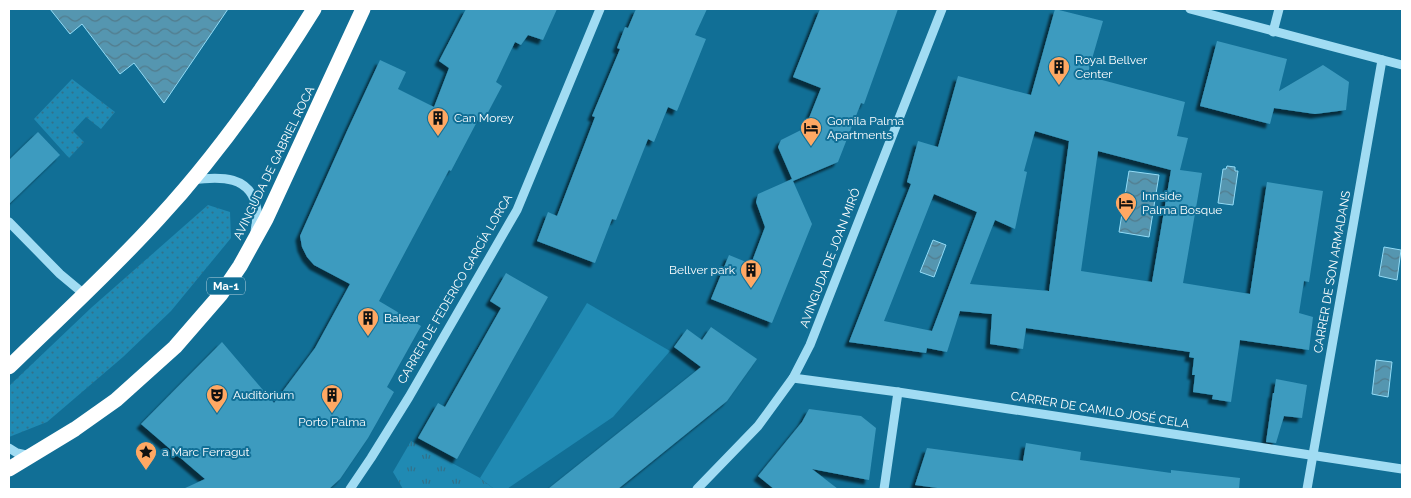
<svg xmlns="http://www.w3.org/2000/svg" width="1411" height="498" viewBox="0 0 1411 498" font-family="Raleway,sans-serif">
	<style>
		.grass { fill: url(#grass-dots) }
		.park { fill: url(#park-tufts) }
		.garden { fill: #208ab3 }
		.water { fill: url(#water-waves); stroke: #93dcf7 }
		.building { fill: #3e9bbf; fill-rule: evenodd; filter: url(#shadow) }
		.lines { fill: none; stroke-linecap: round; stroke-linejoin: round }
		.minor { stroke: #a1dcf3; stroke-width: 9 }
		.highway { stroke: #fff; stroke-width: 15 }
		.labels { text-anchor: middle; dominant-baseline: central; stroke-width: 4; stroke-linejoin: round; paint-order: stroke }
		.shield { fill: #116f96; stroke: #b8d4e0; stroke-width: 1 }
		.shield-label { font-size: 11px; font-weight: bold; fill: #fff }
		.poi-label { font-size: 12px; fill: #fff; stroke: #116f96; text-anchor: start }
		.street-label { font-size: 12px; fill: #fff; stroke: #116f96 }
	</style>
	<defs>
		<pattern id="grass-dots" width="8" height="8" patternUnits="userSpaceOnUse" patternTransform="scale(1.25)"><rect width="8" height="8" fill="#208ab3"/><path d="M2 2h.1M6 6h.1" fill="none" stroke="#32718a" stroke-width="1.8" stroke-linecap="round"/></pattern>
		<pattern id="park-tufts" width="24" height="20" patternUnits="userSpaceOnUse" patternTransform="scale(1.25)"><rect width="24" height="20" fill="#208ab3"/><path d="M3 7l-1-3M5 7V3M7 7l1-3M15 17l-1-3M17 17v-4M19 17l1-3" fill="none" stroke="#32718a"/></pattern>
		<pattern id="water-waves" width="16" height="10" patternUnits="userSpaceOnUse" patternTransform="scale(1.25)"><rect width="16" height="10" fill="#5596b0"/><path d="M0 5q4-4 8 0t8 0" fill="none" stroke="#527c8d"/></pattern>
		<filter id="shadow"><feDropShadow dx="-4.5" dy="4.5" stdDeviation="1" flood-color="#0009"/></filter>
	</defs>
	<rect width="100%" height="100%" fill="#116f96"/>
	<g class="grass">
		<path d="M72 79 115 112 101 129 86 117 73 131 84 142 69 158 34 119Z"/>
		<path d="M208 205 230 212 231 238 171 311 123 357 47 422 9 437V386L91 308Z"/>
	</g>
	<path class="park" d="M411 441 480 478 494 489H403L393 472Z"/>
	<path class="garden" d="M587 303 670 351 613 417 507 489H494L480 478Z"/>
	<g class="water">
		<path d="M50 9H228L164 103 134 63 120 74 82 24 70 34Z"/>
		<path d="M1227 166 1235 167V171H1238L1233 205 1218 203 1223 169H1226Z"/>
		<path d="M1129 171 1159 175 1149 237 1119 232Z"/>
		<path d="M933 240 946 245 934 277 920 272Z"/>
		<path d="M1384 247 1401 250 1397 280 1379 276Z"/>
		<path d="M1376 360 1392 362 1388 397 1372 394Z"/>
	</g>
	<g class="building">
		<path d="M466 9H557L543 40 528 35 521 45 515 42 496 82 502 86 485 118 480 116 451 171 449 170 379 301 421 326 387 387 394 392 368 438 340 479 329 489H183L205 479 141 424 222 342 274 403 315 348 350 284 314 265 307 257 302 247 300 236 347 131 380 60 406 72 398 89 434 107 449 68 439 61Z"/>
		<path d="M636 9H707L695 35 706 39 677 111 668 107 654 142 648 139 616 220 612 219 595 263 537 241 548 212 557 216 595 117 592 116 620 49 617 48 625 27 628 28Z"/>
		<path d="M820 9H898L864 104 861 103 838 162 793 181 812 224 772 323 711 299 729 255 751 264 765 227 756 202 758 194 792 179 778 147 781 140 805 128 821 88 793 77Z"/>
		<path d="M1055 9 1103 21 1087 76 1185 102 1177 136 1188 138 1180 170 1202 173 1183 283 1250 294 1267 182 1323 191 1309 282 1304 281 1299 313 1313 317 1309 350 1240 340 1231 402 1212 399 1213 395 1193 392 1195 375H1192L1194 358 1189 357 1190 352 1026 328 1023 349 990 344 992 314 960 311 947 352 927 348 926 353 849 342 911 184 907 182 918 141 938 147 958 76 1031 95ZM1035 131 1069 141 1049 291 970 284 995 220 1015 229 1027 172 1024 171ZM1098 151 1171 170 1152 282 1081 271ZM934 194 977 212 932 331 884 321Z"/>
		<path d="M1217 41 1287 59 1279 91 1323 65 1349 82 1346 110 1315 114 1274 108 1270 124 1200 106Z"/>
		<path d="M38 132 60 155 9 204V160Z"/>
		<path d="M506 273 548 297 457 459 418 438 438 403 445 407 501 308 490 301Z"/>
		<path d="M711 327 757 359 727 401 618 489H548L701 367 674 347 687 329 702 340Z"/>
		<path d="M1276 379 1307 385 1302 418 1284 416 1276 443 1266 442 1273 393H1274Z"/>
		<path d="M809 409 861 416 876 428 869 480 812 469 838 489H774L758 476 802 422Z"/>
		<path d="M1026 443 1081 452 1080 460 1171 473V470L1240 478 1239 489H945L915 485 927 448 1023 461Z"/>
	</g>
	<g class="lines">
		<g class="minor">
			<path d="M1190 9 1402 65"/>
			<path d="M1273 32 1279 9"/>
			<path d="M192 180C220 176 252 175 257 210 258 218 255 226 255 234"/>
			<path d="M9 222 60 274 84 294"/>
			<path d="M793 378 898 392 1402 469"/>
			<path d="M9 448 17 453 31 456"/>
			<path d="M350 489 371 458 409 397 517 210 600 9"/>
			<path d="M697 489 758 426 793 378 810 345 942 9"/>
			<path d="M884 489 898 392"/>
			<path d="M1307 489 1382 60"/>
		</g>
		<g class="highway">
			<path d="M9 367C59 318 112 270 159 218 218 154 268 83 314 9"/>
			<path d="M9 469 75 429 116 400 175 347 221 294 240 266 266 219 363 9"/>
		</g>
	</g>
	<defs>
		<g id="building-pin" transform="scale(1.125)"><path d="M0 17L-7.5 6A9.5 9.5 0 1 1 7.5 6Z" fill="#ffa863" stroke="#116f96"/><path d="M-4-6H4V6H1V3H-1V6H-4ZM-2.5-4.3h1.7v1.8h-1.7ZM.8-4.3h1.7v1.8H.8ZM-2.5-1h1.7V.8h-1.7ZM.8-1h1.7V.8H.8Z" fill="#111"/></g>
		<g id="hotel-pin" transform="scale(1.125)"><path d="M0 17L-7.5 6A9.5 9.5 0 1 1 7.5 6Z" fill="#ffa863" stroke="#116f96"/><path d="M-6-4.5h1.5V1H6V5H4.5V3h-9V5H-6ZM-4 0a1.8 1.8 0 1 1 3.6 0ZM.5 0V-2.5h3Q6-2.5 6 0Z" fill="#111"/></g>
		<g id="theatre-pin" transform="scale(1.125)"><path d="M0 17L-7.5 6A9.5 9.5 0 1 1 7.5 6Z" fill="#ffa863" stroke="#116f96"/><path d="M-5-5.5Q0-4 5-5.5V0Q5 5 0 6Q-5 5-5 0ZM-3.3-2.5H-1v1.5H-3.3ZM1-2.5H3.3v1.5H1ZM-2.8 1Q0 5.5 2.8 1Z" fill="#111"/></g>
		<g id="sight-pin" transform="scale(1.125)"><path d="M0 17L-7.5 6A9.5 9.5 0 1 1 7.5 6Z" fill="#ffa863" stroke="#116f96"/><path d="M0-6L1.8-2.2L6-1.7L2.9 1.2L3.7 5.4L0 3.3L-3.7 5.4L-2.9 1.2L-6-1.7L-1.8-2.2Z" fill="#111"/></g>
	</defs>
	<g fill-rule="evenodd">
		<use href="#building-pin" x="1059" y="67"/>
		<use href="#building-pin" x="438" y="118"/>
		<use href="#hotel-pin" x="811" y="128"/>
		<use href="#hotel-pin" x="1126" y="203"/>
		<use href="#building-pin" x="751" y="270"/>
		<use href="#building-pin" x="368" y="318"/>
		<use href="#theatre-pin" x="217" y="395"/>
		<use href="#building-pin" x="332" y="395"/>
		<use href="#sight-pin" x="146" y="452"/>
	</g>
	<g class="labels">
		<rect class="shield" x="207" y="277.5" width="38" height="17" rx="4"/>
		<g class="shield-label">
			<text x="226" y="286">Ma-1</text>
		</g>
		<g class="poi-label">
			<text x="1075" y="60">Royal Bellver<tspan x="1075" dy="14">Center</tspan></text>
			<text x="454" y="118">Can Morey</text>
			<text x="827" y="121">Gomila Palma<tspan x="827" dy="14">Apartments</tspan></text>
			<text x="1142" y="196">Innside<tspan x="1142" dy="14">Palma Bosque</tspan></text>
			<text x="735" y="270" text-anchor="end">Bellver park</text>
			<text x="384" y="318">Balear</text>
			<text x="233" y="395">Auditòrium</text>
			<text x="332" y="422" text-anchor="middle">Porto Palma</text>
			<text x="162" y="452">a Marc Ferragut</text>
		</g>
		<g class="street-label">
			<text transform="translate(274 163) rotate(-64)">AVINGUDA DE GABRIEL ROCA</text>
			<text transform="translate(830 258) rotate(-69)">AVINGUDA DE JOAN MIRÓ</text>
			<text transform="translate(1332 272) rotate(-80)">CARRER DE SON ARMADANS</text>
			<text transform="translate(455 289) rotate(-60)">CARRER DE FEDERICO GARCÍA LORCA</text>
			<text transform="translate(1100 410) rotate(9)">CARRER DE CAMILO JOSÉ CELA</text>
		</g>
	</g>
	<rect width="1411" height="498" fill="none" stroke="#ffffff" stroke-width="20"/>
</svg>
